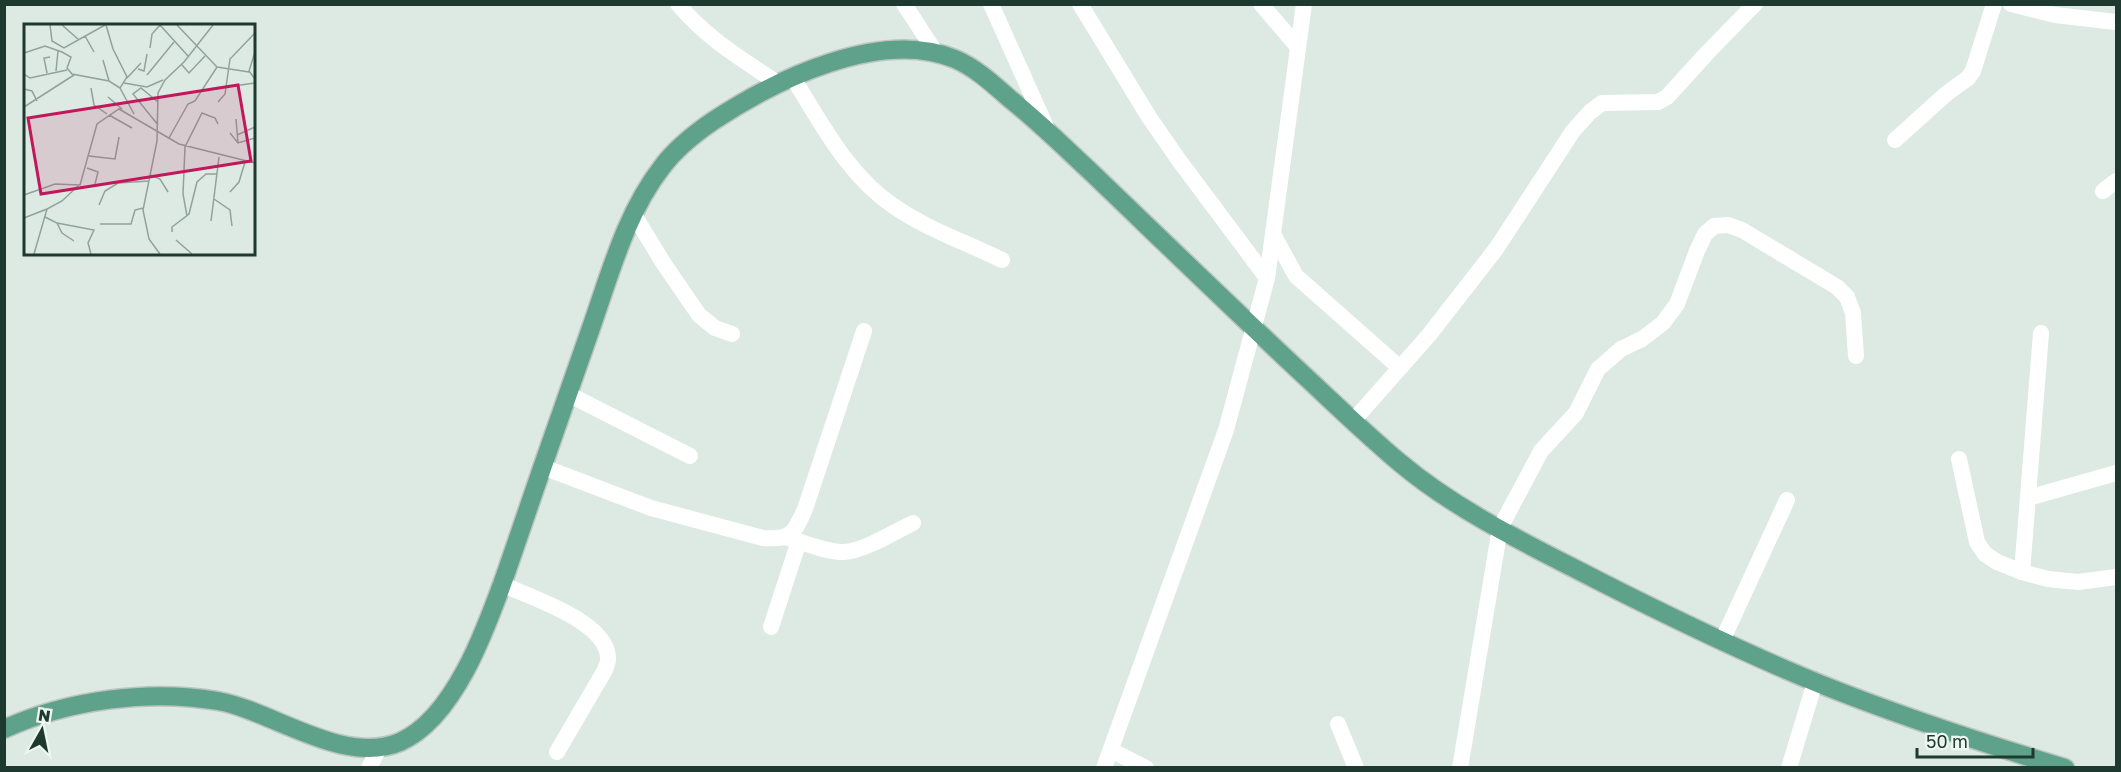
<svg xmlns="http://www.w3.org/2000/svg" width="2121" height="772" viewBox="0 0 2121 772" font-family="'Golos Text',sans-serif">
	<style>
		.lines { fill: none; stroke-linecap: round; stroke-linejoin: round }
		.major-casing { stroke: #bcc4c1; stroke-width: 21 }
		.minor { stroke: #fff; stroke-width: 16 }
		.major { stroke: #5ea28c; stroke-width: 18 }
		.inset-road { fill: none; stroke: #90a39b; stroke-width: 1.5 }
		.view { fill: #c2185b; fill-opacity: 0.15; stroke: #c2185b; stroke-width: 3 }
		.inset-edge { fill: none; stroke: #1e3930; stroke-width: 3 }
	</style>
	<rect width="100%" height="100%" fill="#dceae3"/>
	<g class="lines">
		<g class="major-casing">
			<path id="major" d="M4 729C68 700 149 689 218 701 273 711 343 766 400 742 455 718 487 626 506 573 534 491 562 410 591 328 610 274 626 213 662 167 676 148 694 134 713 121 775 80 880 28 955 59 976 68 993 84 1010 99 1039 122 1064 147 1091 172 1163 241 1235 311 1308 379 1338 407 1367 435 1399 462 1457 511 1529 545 1597 580 1670 617 1744 653 1820 684 1900 716 1982 743 2065 768"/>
		</g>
		<g class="minor">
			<path d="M678 4C706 38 743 60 779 84"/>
			<path d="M904 4 936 53"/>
			<path d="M991 4 1047 129"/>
			<path d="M1080 4 1149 117 1178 159 1267 278"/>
			<path d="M1261 4 1297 46"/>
			<path d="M2011 4 2055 15 2116 22"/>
			<path d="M793 78C822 124 848 176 895 207 927 229 967 243 1002 260"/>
			<path d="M1895 140 1946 94 1968 78 1973 71 1994 4"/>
			<path d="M2103 191 2116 181"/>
			<path d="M634 215 664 264 699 315 715 328 732 334"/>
			<path d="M1273 234 1296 276 1400 368"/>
			<path d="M568 394 690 456"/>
			<path d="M1353 421 1429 335 1496 249 1573 131 1590 112 1602 103 1658 102 1667 97 1708 52 1755 4"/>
			<path d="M1959 459 1977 542 1985 554 1997 562 2022 572 2048 579 2078 582 2116 577"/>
			<path d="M543 467 651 508 763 538C791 540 794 534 805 509L864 331"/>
			<path d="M2028 498 2116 473"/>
			<path d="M785 537C803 542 825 552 844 552 864 551 894 532 913 523"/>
			<path d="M2022 572 2041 333"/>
			<path d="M501 584C530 597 606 621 608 657 609 661 606 666 605 670L557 752"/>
			<path d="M771 627 799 541"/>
			<path d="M1722 641 1787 500"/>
			<path d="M1338 724 1356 768"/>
			<path d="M1111 750 1146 768"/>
			<path d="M369 768 379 748"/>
			<path d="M1104 768 1226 430 1267 278 1304 4"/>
			<path d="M1460 768 1500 528 1541 451 1576 413 1598 369 1621 349 1642 339 1663 323 1677 304 1697 251 1705 234 1714 226 1728 225 1742 230 1837 287 1847 297 1853 313 1856 356"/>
			<path d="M1789 768 1815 682"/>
		</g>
		<use href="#major" class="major"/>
	</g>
	<g transform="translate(24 24)">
		<rect width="231" height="231" fill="#dceae3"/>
		<path class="inset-road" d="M26 1 28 17 40 24 81 1M38 1 55 16M82 1 89 25 103 53 96 64 110 90M136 1 164 32M61 12 70 28M126 24 128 10 136 1M231 28 225 47 231 55M0 29 21 22 38 28 47 33 43 44 48 50 85 57 96 64M79 36 85 57M158 41 165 49 181 32M193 43 225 48M114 45 120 47 123 30M32 47 34 27M23 49 20 34 26 33M0 50 6 54 43 46M123 51 150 18M103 54 117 39M100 59 123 63 139 56M202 63 231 59M67 64 70 81 83 90M0 65 8 67 13 77M84 73 98 85M134 78 117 64 109 70 134 101M194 78 201 70 206 35 231 9M0 83 50 51M85 91 108 104M212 95 214 119M206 109 214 119 231 114M213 111 231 103M145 114 164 80 171 77 193 43 153 1M65 132 91 135 95 113M63 144 74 148 71 160M126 151 136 155 144 168M206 168 215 158 221 138M0 171 31 160 56 161 73 100 95 85 155 120 231 139M190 175 206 186 208 202M75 181 81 167 94 159 125 157M163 192 159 170 161 123 178 89 191 94 194 100M21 193 33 199 38 209 50 217M0 194 23 185M187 197 195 133M33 199 70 206 64 219 67 230M76 200H107L111 186 119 184M148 208V203L165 190 173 158 182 150H193M152 216 168 230M10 230 23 185 38 177 54 162M136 230 125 215 119 186 133 117 134 69 141 56 160 38 189 1"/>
		<path class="view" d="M214 61 227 137 17 170 4 94Z"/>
		<rect width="231" height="231" class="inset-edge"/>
	</g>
	<rect width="2121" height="772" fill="none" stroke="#1e3930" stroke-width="12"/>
	<g transform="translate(42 730) rotate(9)" stroke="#edf6f1" stroke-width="4.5" paint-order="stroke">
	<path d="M0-4.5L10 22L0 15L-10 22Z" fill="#1e3930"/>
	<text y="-9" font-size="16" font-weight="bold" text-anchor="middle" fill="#1e3930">N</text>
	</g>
	<path d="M1917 748v9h116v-9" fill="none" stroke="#1e3930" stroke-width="3"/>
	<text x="1926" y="748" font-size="18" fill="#1e3930" stroke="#edf6f1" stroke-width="4.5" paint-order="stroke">50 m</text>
</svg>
